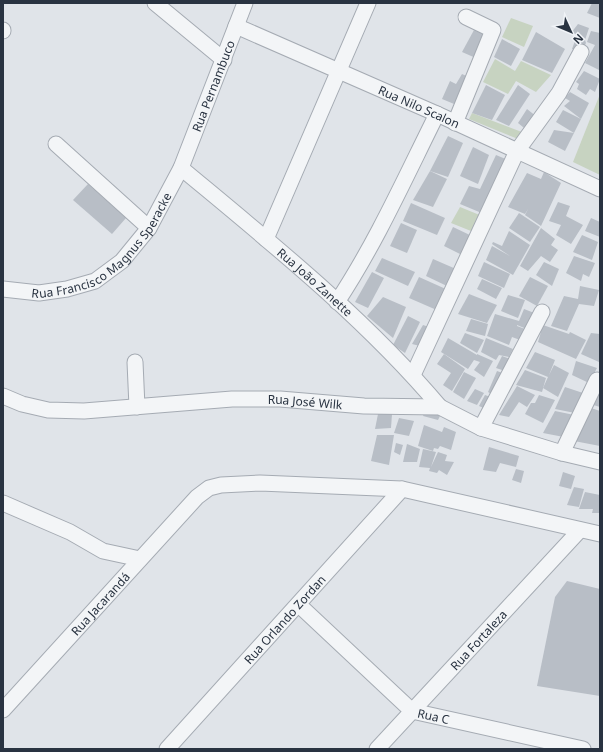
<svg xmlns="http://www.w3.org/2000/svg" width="603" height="752" viewBox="0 0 603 752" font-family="'Noto Sans',sans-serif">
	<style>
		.green { fill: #c7d3c1 }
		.building { fill: #b8bec6 }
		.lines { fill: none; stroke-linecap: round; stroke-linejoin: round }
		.minor-casing { stroke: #a5abb3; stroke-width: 17 }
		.minor { stroke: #f3f5f7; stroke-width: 15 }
		.labels { text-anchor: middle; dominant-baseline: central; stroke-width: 3; stroke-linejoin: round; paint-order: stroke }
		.street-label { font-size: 12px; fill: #293341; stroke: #f0f3f7 }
	</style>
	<rect width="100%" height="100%" fill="#e0e4e9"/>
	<g class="green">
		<path d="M511 18 533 26 524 47 502 37Z"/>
		<path d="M495 59 515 71 521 61 551 75 536 92 516 81 508 94 483 82Z"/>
		<path d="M600 94V175L573 162Z"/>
		<path d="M472 113 527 134 523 141 469 119Z"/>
		<path d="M460 207 482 216 476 233 451 223Z"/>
	</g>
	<g class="building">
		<path d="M592 3H600V18L587 13Z"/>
		<path d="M578 24 589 28 585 40 586 43 581 52 572 49 576 38 571 33Z"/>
		<path d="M474 30 487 36 478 59 462 52Z"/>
		<path d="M591 31 600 33 599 70 585 63 595 45 587 42Z"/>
		<path d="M536 32 565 49 552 73 522 60Z"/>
		<path d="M502 39 520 49 511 66 494 57Z"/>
		<path d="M584 71 600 79 595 92 590 89 586 95 577 89 579 84 576 82Z"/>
		<path d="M462 74 473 79 459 106 442 99 450 81 456 84Z"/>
		<path d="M486 85 505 95 492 120 472 113Z"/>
		<path d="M518 85 530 94 509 126 496 120Z"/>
		<path d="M570 92 589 103 581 119 564 106 570 101 565 98Z"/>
		<path d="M527 109 537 117 529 132 518 123Z"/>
		<path d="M563 110 581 119 574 133 556 122Z"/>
		<path d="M554 130 574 133 565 151 548 142Z"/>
		<path d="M448 136 463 143 448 177 430 171Z"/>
		<path d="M473 147 489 155 478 184 460 176Z"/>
		<path d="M496 155 508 160 484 214 460 204 469 186 480 189Z"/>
		<path d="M430 171 447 179 433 207 413 200Z"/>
		<path d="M544 172 561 183 541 226 525 215 528 209 525 214 508 207 527 173 541 179Z"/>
		<path d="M88 184 126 218 112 234 73 200Z"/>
		<path d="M558 202 570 206 566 216 583 225 571 244 556 235 561 225 549 221Z"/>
		<path d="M411 203 445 218 437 235 403 221Z"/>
		<path d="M519 213 540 227 530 242 509 228Z"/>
		<path d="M591 218 600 222V237L585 231Z"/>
		<path d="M401 223 417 230 407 253 390 246Z"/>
		<path d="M453 227 474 237 464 256 444 246Z"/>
		<path d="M541 228 555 239 551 245 558 250 550 262 541 256 528 271 520 266Z"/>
		<path d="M509 231 530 245 513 275 486 260 492 246 510 256 492 244 493 242 502 246Z"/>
		<path d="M582 235 598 242 592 260 573 252Z"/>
		<path d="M574 256 595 263 589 277 583 274 581 281 566 273Z"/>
		<path d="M382 258 415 272 408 286 375 271Z"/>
		<path d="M433 259 456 269 449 287 426 276Z"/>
		<path d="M484 262 510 274 504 288 478 276Z"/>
		<path d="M544 262 559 269 552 286 536 275Z"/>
		<path d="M372 272 384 278 368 308 355 302Z"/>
		<path d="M419 277 448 290 439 311 409 298Z"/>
		<path d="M530 277 548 286 537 306 519 296Z"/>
		<path d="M482 279 502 288 496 299 477 289Z"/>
		<path d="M580 286 599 290 594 306 579 304 567 331 551 326 564 296 578 299Z"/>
		<path d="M469 294 497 305 487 323 458 314Z"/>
		<path d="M508 295 525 300 518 318 501 311Z"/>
		<path d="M383 297 406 307 393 338 367 316Z"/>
		<path d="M524 309 537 314 529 330 517 325V326L525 329 520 340 512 337 509 345 487 336 495 314 519 321Z"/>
		<path d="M408 316 420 322 405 353 393 345Z"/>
		<path d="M471 319 488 324 485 336 466 331Z"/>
		<path d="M423 325 435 329 424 347 412 344Z"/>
		<path d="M543 325 569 334 570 332 586 340 576 359 538 342Z"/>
		<path d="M465 333 484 340 477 353 460 343Z"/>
		<path d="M591 333 600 334 599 362 581 354Z"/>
		<path d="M448 338 477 355V354L493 361 484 377 474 370 480 362 474 360 468 369 441 352Z"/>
		<path d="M486 338 513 349 509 357 499 355 496 360 481 352Z"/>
		<path d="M535 352 555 360 549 375 554 365 569 373 558 397 543 388 548 377 526 368Z"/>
		<path d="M444 354 465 369 452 391 443 385 451 373 437 364Z"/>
		<path d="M502 356 513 360 505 371 496 368Z"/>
		<path d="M576 361 597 368 589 383 572 375Z"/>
		<path d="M525 370 546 378 542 392 516 385Z"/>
		<path d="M497 371 508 375 496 397 488 392Z"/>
		<path d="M464 372 476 378 464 399 453 392Z"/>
		<path d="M517 386 535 395 527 407 519 402 509 417 499 415Z"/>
		<path d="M565 387 589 395 580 414 555 409Z"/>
		<path d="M600 388V407L590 404Z"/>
		<path d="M475 389 484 393 477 405 467 401Z"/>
		<path d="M485 395 493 398 488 410 479 406Z"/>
		<path d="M539 395 555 400 543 423 525 414 531 403H535Z"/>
		<path d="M588 407 600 411V446L574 441Z"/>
		<path d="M426 409 441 414 438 420 423 416Z"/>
		<path d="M555 411 579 416 569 438 543 433Z"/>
		<path d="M378 414H392L391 428 375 429Z"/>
		<path d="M399 418 414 421 409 436 394 433Z"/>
		<path d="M424 425 442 432 444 427 456 432 451 450 440 446 438 449 434 448 433 451 418 446Z"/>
		<path d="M377 435H394L389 465 371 461Z"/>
		<path d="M396 443 403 445 400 455 394 452Z"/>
		<path d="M407 444 420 449 417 462H403Z"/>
		<path d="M489 447 519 456 516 467 500 463 496 472 483 470Z"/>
		<path d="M423 449 436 452 431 467 438 452 447 455 445 461 454 462 447 475 439 470 437 473 429 471 430 468 419 467Z"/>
		<path d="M516 469 524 471 521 483 512 480Z"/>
		<path d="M563 472 575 476 571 489 559 486Z"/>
		<path d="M574 487 584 489 579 507 567 505Z"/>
		<path d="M585 492 600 495V513H592L593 509H579Z"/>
		<path d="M567 581 600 589V696L537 686 555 597Z"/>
	</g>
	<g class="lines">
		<g class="minor-casing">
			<g id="minor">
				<path d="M155 3 224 60"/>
				<path id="s1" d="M236 26 437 114 600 189"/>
				<path d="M3 30V31"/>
				<path d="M455 123 493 30 466 17"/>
				<path d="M56 144 149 228"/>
				<path id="s2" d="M181 168C270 242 365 318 440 407"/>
				<path d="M266 239 368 3"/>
				<path id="s3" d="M3 289 39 293 67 289 95 281 122 261 149 228 181 168 245 3"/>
				<path d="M337 302C376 243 405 178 437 114"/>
				<path d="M135 362 137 407"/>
				<path d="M413 375 517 151 559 93 581 52"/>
				<path id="s4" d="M3 396 22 404 48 410 84 411 232 399H280L364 406 440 407 481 428 562 453 600 462"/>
				<path d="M481 428 542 312"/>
				<path d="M562 453 597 380"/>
				<path d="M3 503 70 532 103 551 140 559"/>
				<path id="s5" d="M299 605 412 711 583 749"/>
				<path id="s6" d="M3 710 197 497 209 488 221 485 260 483 402 489 600 534"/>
				<path id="s7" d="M167 749 402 489"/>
				<path id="s8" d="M377 749 580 530"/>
			</g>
		</g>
		<use href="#minor" class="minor"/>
	</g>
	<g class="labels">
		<g class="street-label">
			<text stroke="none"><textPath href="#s3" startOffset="326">Rua Pernambuco</textPath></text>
			<text stroke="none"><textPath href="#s1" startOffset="200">Rua Nilo Scalon</textPath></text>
			<text stroke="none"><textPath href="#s3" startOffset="119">Rua Francisco Magnus Speracke</textPath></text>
			<text stroke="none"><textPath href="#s2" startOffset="176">Rua João Zanette</textPath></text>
			<text stroke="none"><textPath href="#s4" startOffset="305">Rua José Wilk</textPath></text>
			<text stroke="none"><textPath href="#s6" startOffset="144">Rua Jacarandá</textPath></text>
			<text stroke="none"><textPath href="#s7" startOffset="175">Rua Orlando Zordan</textPath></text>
			<text stroke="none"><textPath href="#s8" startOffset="149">Rua Fortaleza</textPath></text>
			<text stroke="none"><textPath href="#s5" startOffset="177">Rua C</textPath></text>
		</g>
	</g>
	<rect width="603" height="752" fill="none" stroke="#293341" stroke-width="8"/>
	<g transform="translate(571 32) rotate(134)" stroke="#f0f3f7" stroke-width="3" paint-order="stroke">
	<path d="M0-3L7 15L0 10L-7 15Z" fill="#293341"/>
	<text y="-6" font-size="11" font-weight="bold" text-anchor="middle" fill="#293341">N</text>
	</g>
</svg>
